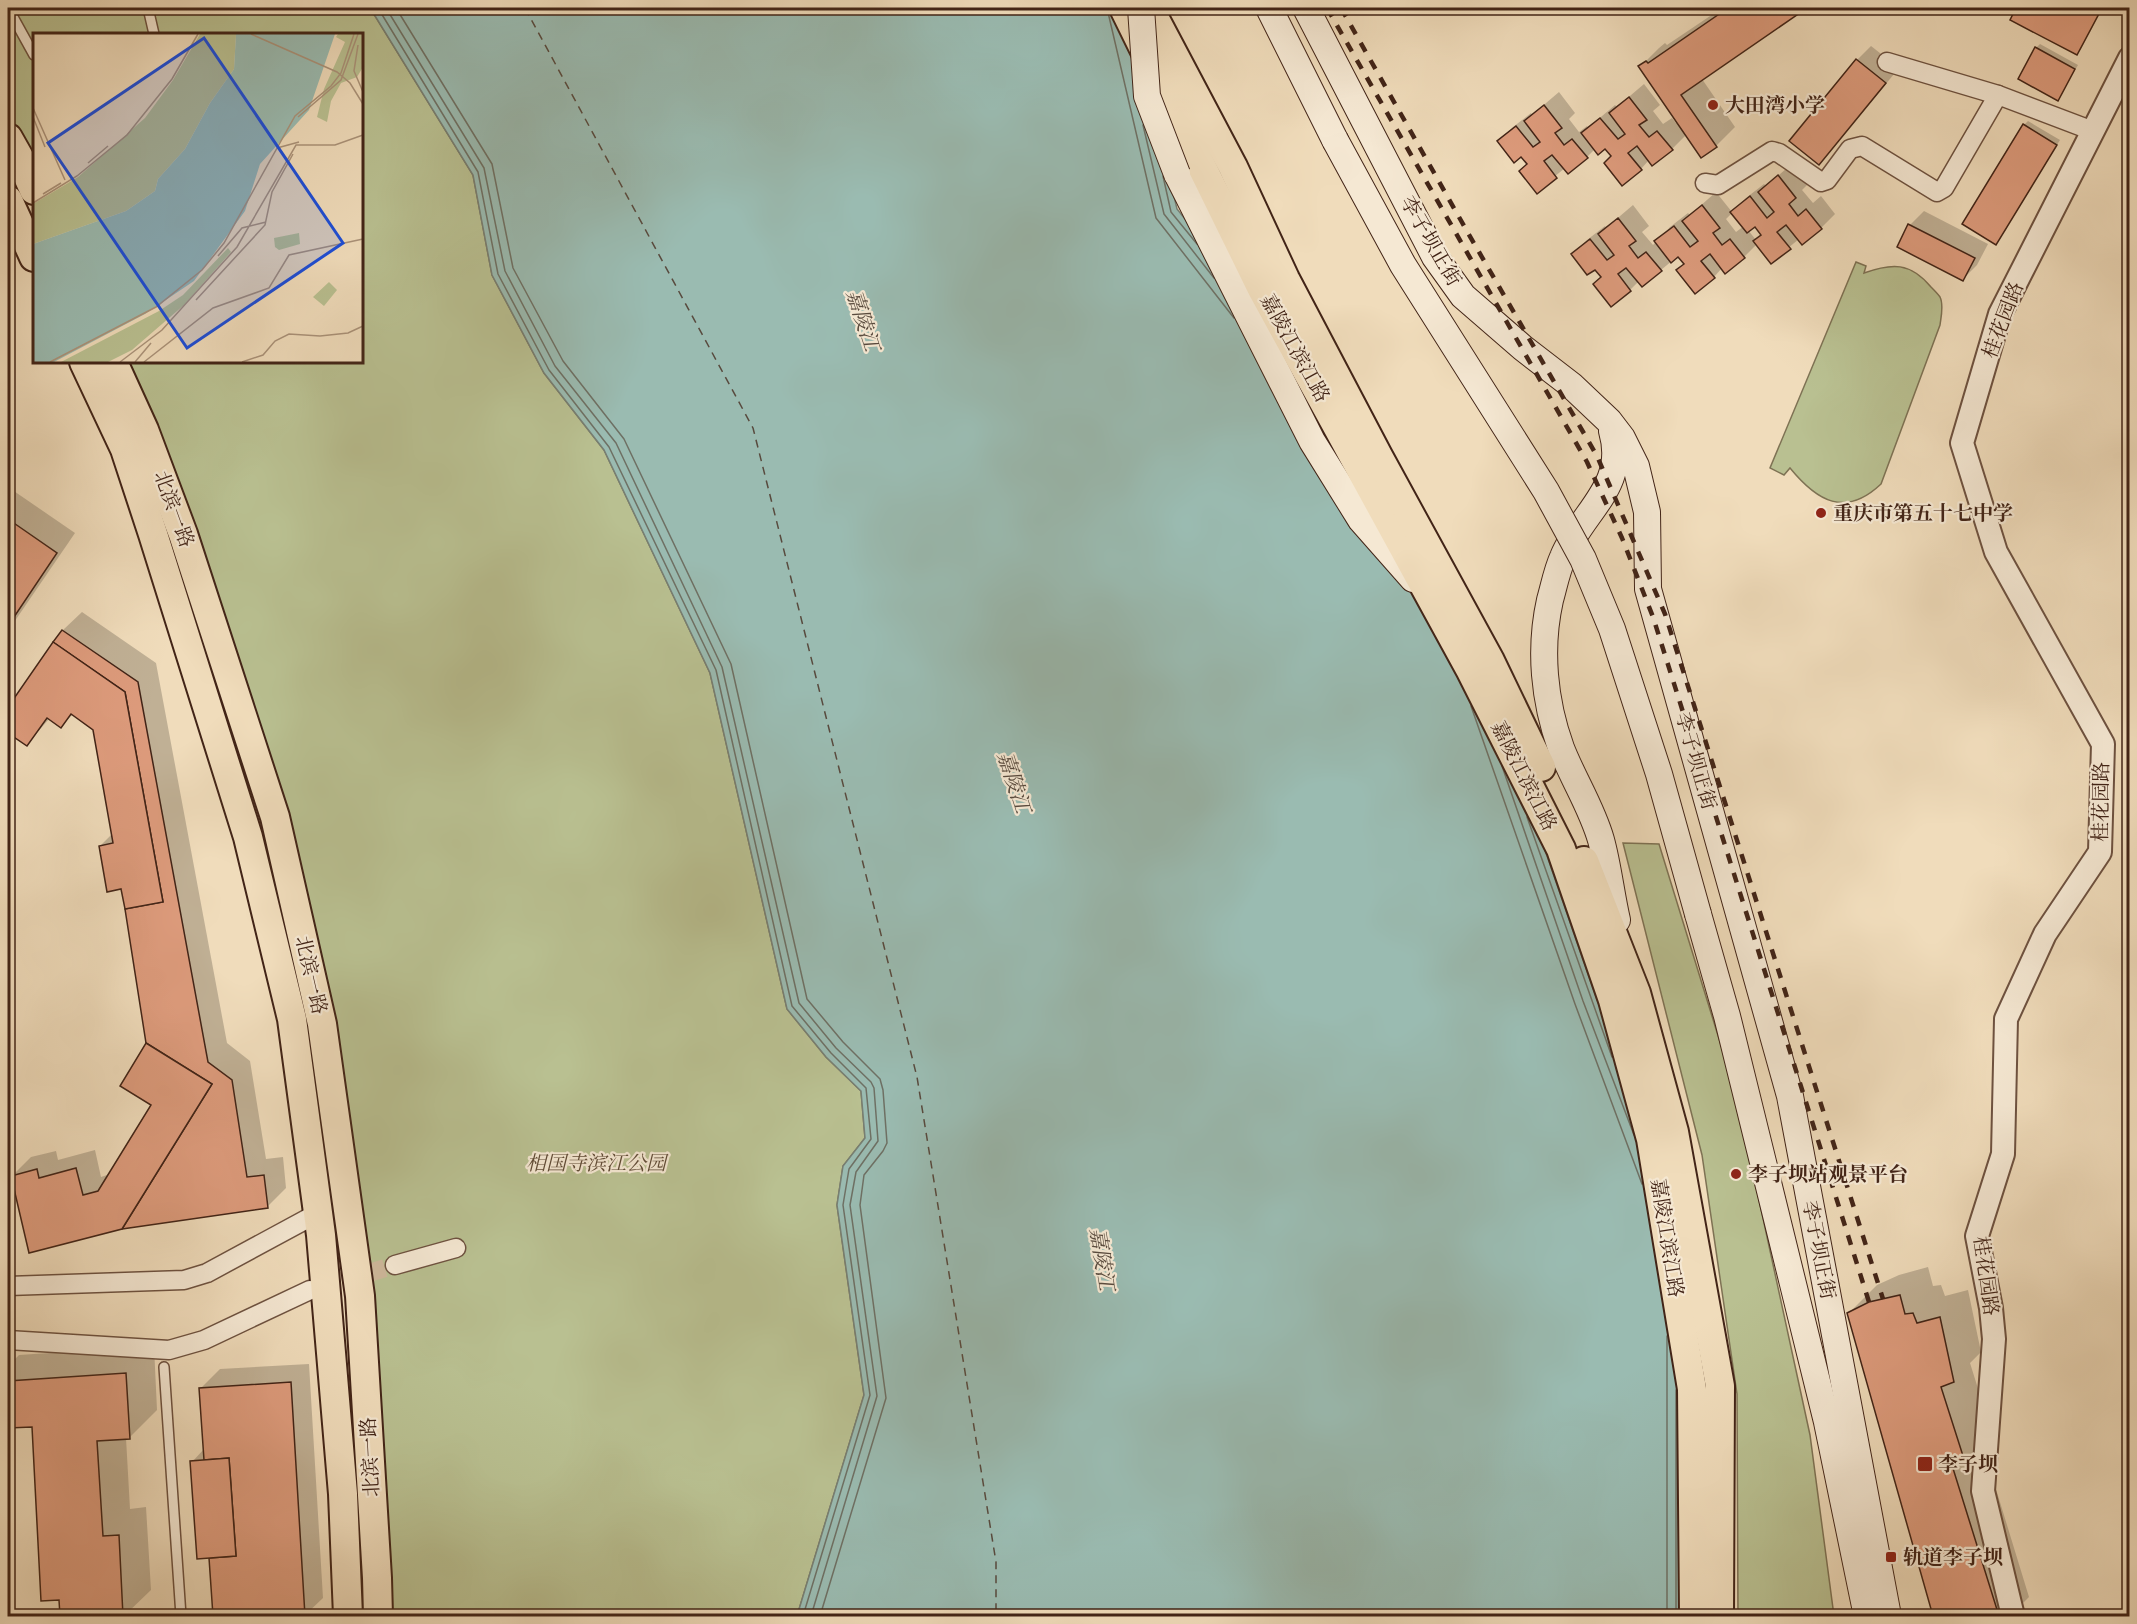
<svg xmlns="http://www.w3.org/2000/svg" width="2137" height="1624" viewBox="0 0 2137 1624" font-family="'IM FELL French Canon','Noto Serif SC',serif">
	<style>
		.green { fill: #b9c091; stroke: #7e7254; stroke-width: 1.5 }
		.water { fill: #9abbb1; stroke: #777f73; stroke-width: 1.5 }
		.shadow { fill: #0003; fill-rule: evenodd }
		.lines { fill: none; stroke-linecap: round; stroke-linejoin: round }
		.shore { stroke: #6e7064; stroke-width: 1.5 }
		.ferry { stroke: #584a3e; stroke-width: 1.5; stroke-dasharray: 8 6; stroke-linecap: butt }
		.building { fill: #dd9b7c; stroke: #422417; stroke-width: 1.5 }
		.minor-tunnel { stroke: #cdb79a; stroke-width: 18; stroke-dasharray: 18 9; stroke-linecap: butt }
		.service-casing { stroke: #6e5240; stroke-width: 12 }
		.minor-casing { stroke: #6e5240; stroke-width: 21 }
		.tertiary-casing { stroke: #6e5240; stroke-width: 26 }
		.secondary-casing { stroke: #422417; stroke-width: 28 }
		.primary-casing { stroke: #422417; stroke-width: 32 }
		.service { stroke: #f5e8d3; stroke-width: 9 }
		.minor { stroke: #f5e8d3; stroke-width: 18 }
		.tertiary { stroke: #f5e8d3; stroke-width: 22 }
		.secondary { stroke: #f5e8d3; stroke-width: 26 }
		.primary { stroke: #f0dcbb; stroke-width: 28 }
		.rail { stroke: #422417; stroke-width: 4.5; stroke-dasharray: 10 10; stroke-linecap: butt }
		.secondary-bridge-casing { stroke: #422417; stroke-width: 28; stroke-linecap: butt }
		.secondary-bridge { stroke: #f5e8d3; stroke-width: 26 }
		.poi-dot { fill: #8f2418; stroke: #f5e8d3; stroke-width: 2 }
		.labels { text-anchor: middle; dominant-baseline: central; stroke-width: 4.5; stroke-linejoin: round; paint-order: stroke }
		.poi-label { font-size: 20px; font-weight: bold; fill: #422417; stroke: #f5e8d3; text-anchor: start }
		.street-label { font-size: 20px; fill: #422417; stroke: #f5e8d3 }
		.park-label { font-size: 20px; font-style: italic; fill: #604b36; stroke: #f5e8d3 }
		.water-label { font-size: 21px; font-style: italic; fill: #584a3e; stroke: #f5e8d3 }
		.inset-river { fill: none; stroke: #9abbb1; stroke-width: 3 }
		.inset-road { fill: none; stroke: #aa9279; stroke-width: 1.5 }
		.view { fill: #1d4ed8; fill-opacity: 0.15; stroke: #1d4ed8; stroke-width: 3 }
		.inset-edge { fill: none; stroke: #422417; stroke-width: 3 }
	</style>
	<rect width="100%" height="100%" fill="#f0dcbb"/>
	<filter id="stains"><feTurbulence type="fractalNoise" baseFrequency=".00333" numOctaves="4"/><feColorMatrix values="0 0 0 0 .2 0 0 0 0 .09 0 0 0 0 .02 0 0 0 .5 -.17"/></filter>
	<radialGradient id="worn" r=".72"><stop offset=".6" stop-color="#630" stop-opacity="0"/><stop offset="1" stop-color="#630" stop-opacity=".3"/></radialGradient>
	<g class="green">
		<path d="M8 8H372V11L473 175 492 275 544 373 604 450 710 673 787 1009 826 1057 861 1091 865 1138 843 1166 837 1205 864 1395 797 1616H390L330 1021 126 362H362V34H34V164L8 115Z"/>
		<path d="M1856 262 1866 266 1864 273C1892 263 1910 262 1931 287 1934 290 1938 294 1940 297 1944 305 1941 317 1940 325L1881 484C1845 518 1817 501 1790 468L1784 475 1770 468Z"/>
		<path d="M1623 843 1659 844 1736 1094 1810 1435 1834 1616H1738L1737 1394 1702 1155Z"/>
	</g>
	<path class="water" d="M372 8H1129L1177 209 1437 539 1596 997 1690 1247 1689 1616H797L864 1395 837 1205 843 1166 865 1138 861 1091 826 1057 787 1009 710 673 604 450 544 373 492 275 473 175 372 11Z"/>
	<g class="shadow">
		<path d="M1422 8H1435L1430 12Z"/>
		<path d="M1722 8H1805L1702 79 1735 127 1716 146 1687 134 1672 149 1649 160 1641 169 1613 156 1606 147 1595 149 1587 157 1565 168 1537 191 1528 164 1521 155 1499 141 1513 127 1531 113 1532 115 1559 92 1575 113 1569 119 1579 132 1587 126 1588 128 1615 105 1617 107 1644 84 1660 105 1653 111 1663 124 1672 118 1676 123 1678 122 1640 67 1659 48 1665 43 1667 45Z"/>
		<path d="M2018 8H2103L2081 49 2077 53 2012 19Z"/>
		<path d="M2040 44 2078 65 2058 99 2036 48Z"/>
		<path d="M1871 46 1899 68 1832 149 1819 163 1791 140 1857 60Z"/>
		<path d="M2028 121 2060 140 1996 243 2024 125Z"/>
		<path d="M1793 163 1809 183 1802 190 1813 203 1821 196 1835 214 1821 228 1799 239 1771 262 1757 244 1744 257 1722 268 1714 277 1685 264 1679 255 1661 270 1639 281 1630 290 1602 277 1595 268 1573 254 1587 240 1605 226 1606 228 1633 205 1649 226 1642 232 1653 245 1670 227 1688 213 1690 215 1716 192 1732 212 1746 198 1764 184 1766 186ZM1733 212 1744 226 1736 232 1726 219ZM1755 225 1762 234 1756 240 1748 230Z"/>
		<path d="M1924 211 1988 244 1977 265 1963 279 1910 225Z"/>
		<path d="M8 487 75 533 8 631Z"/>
		<path d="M82 612 156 663 227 1043 250 1061 266 1159 283 1157 286 1188 267 1207 122 1228 12 1176 31 1157 56 1151 58 1160 95 1150 101 1177 110 1174 153 1105 148 1044 122 888 100 846 113 833 94 729 73 714 61 726 50 718 27 744 8 731V710L63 630Z"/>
		<path d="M1928 1267 1933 1286 1941 1285 1945 1296 1968 1290 1981 1352 1970 1363 1991 1430 1981 1440 2029 1597 2010 1616H1934L1849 1313 1877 1285 1899 1275Z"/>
		<path d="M154 1346 157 1410 129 1438H126L130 1509 146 1507 151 1590 124 1616H61L60 1598 33 1425 8 1427V1366L19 1355Z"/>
		<path d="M309 1364 323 1598 304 1616H214L211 1557 192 1462 204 1449 201 1388 220 1369Z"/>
	</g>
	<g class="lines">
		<g class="shore">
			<path d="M378 8 478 172 498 274 549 370 609 447 716 670 792 1006 831 1053 866 1088 871 1139 849 1169 843 1205 870 1395 803 1616"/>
			<path d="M386 8 484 168 505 271 555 366 616 443 722 667 799 1003 836 1048 871 1082 874 1088 878 1141 856 1172 850 1205 877 1396 811 1616"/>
			<path d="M396 8 492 164 513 268 563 361 624 439 731 664 807 999 843 1042 880 1079 883 1090 887 1143 883 1151 864 1175 860 1205 886 1398 820 1616"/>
			<path d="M1107 8 1156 218 1234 318"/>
			<path d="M1143 125 1164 214 1214 278"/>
			<path d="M1163 176 1171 212 1197 244"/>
			<path d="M1471 706 1575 1004 1642 1184"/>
			<path d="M1502 766 1583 1001 1634 1135"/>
			<path d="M1527 817 1612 1057"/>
			<path d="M1667 1616V1336"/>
			<path d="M1676 1616V1390"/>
		</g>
		<path class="ferry" d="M525 8 753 428 917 1077 996 1562V1616"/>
	</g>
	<g class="building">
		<path d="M1728 8H1807L1681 95 1717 147 1701 158 1638 66 1646 61 1648 63Z"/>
		<path d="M2016 8H2102L2077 55 2010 20Z"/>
		<path d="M2035 47 2075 69 2058 101 2018 79Z"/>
		<path d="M1856 59 1886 83 1819 165 1789 141Z"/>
		<path d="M1629 97 1647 120 1639 125 1649 137 1657 131 1673 150 1652 166 1637 146 1628 153 1642 170 1622 186 1604 163 1611 156 1605 149 1598 155 1581 133 1600 118 1618 139 1625 134 1609 113Z"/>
		<path d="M1544 105 1562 128 1555 133 1564 145 1572 139 1588 158 1568 174 1552 155 1544 161 1557 178 1537 194 1519 171 1527 164 1521 157 1514 163 1497 141 1516 126 1533 147 1540 142 1524 121Z"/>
		<path d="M2023 124 2057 145 1996 245 1962 224Z"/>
		<path d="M1778 175 1796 198 1789 204 1798 216 1806 209 1822 229 1802 245 1786 225 1777 232 1791 249 1771 264 1753 241 1761 235 1755 227 1747 233 1730 212 1750 196 1767 218 1774 212 1758 192Z"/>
		<path d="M1702 205 1720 228 1713 233 1722 245 1730 239 1745 258 1725 274 1710 254 1701 261 1715 278 1695 294 1676 270 1684 264 1678 257 1671 263 1654 241 1674 226 1690 247 1698 241 1682 221Z"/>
		<path d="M1618 218 1636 241 1629 246 1638 258 1646 252 1662 271 1642 287 1626 268 1618 274 1631 291 1611 307 1593 284 1601 277 1595 270 1587 275 1571 254 1590 239 1607 260 1614 255 1598 234Z"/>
		<path d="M1908 224 1975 258 1963 281 1897 247Z"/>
		<path d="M8 519 57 553 8 626Z"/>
		<path d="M62 630 138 682 208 1062 232 1080 247 1177 264 1175 268 1208 122 1229 212 1084 146 1043 125 909 163 902 125 692 53 642Z"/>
		<path d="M53 642 125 692 163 902 125 909 121 889 107 892 99 846 113 843 93 730 71 714 61 728 47 718 27 746 8 733V707Z"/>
		<path d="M146 1043 212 1084 122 1229 29 1253 11 1176 37 1169 39 1178 76 1168 83 1195 98 1191 151 1105 120 1086Z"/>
		<path d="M1900 1295 1905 1314 1913 1313 1917 1323 1940 1317 1954 1382 1941 1387 1964 1459 1951 1462 1999 1616H1933L1847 1313 1869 1302Z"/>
		<path d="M126 1373 130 1439 97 1441 103 1536 119 1535 123 1616H60L59 1600 41 1601 32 1427 8 1428V1381Z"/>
		<path d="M291 1382 305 1616H213L209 1558 236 1556 229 1458 204 1460 199 1388Z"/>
		<path d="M229 1458 236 1556 197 1559 190 1461Z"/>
	</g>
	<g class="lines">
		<path class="minor-tunnel" d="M316 1289 395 1265"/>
		<g class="service-casing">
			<g id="service">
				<path d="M8 8 34 55"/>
				<path d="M148 8 154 34"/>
				<path d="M164 1367 181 1616"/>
			</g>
		</g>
		<g class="minor-casing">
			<g id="minor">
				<path d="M1887 62 1998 95 2093 131"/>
				<path d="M1705 183 1718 185 1772 151 1779 153 1821 182 1827 180 1850 149 1862 146 1937 192 1944 188 1998 95"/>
				<path d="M395 1265 456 1248"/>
				<path d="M8 1286 184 1280 207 1273 318 1213"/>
				<path d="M8 1340 169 1350 204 1340 310 1290"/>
			</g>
		</g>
		<g class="tertiary-casing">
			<path id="tertiary" d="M2013 1616 1983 1491 1994 1339 1991 1308 1977 1236 2003 1154 2006 1019 2045 934 2100 852 2103 744 1996 552 1962 443 2000 314 2130 58"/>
		</g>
		<g class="secondary-casing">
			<g id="secondary">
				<path d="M1269 8 1335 140"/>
				<path d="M1306 8 1435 257 1463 296 1523 348 1571 385 1609 421 1622 438 1636 466 1647 512 1648 589 1790 1096 1888 1616"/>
				<path d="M1177 174 1312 441 1361 520 1413 579"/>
				<path d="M1612 431C1628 486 1582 511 1563 557 1557 570 1554 586 1550 600 1539 649 1544 701 1561 748 1573 779 1592 808 1601 840 1608 865 1611 894 1617 920"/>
				<path d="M1698 914 1727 1016 1827 1422 1867 1616"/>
			</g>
		</g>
		<g class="primary-casing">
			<g id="primary">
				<path d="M1124 8 1262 289 1470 669 1561 849 1613 1000 1651 1139 1692 1389 1694 1616"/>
				<path d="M1149 8 1233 167 1285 279 1378 456 1490 661 1541 767"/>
				<path d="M8 138 21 161 34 190"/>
				<path d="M8 200 34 257"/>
				<path d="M84 362 125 449 153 534 248 837 292 1019 321 1235 343 1494 348 1616"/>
				<path d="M113 362 144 430 183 534 275 817 322 1024 360 1296 377 1578 378 1616"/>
				<path d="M1584 861 1636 993 1674 1132 1720 1386 1719 1616"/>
			</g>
		</g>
		<use href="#service" class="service"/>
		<use href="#minor" class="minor"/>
		<use href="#tertiary" class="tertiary"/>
		<use href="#secondary" class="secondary"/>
		<use href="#primary" class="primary"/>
		<g class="rail">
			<path d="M1327 8 1587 462 1622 538 1653 617 1869 1302"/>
			<path d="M1341 8 1468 233 1597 456 1665 614 1883 1299"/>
		</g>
		<g class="secondary-bridge-casing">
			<g id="secondary-bridge">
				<path d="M1141 8 1147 96 1177 174"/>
				<path d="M1335 140 1403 265 1546 491 1583 559 1612 629 1659 774 1698 914"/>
			</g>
		</g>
		<use href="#secondary-bridge" class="secondary-bridge"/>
	</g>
	<g class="poi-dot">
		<circle cx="1713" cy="105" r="6"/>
		<circle cx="1821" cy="513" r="6"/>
		<circle cx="1736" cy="1174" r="6"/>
		<rect x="1917" y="1456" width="16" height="16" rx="3"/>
		<rect x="1885" y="1551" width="12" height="12" rx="3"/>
	</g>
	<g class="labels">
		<g class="poi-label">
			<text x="1725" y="105">大田湾小学</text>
			<text x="1833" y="513">重庆市第五十七中学</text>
			<text x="1748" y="1174">李子坝站观景平台</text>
			<text x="1938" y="1464">李子坝</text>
			<text x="1903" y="1557">轨道李子坝</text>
		</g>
		<g class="street-label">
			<text transform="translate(1431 241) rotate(60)">李子坝正街</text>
			<text transform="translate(2003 320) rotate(-69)">桂花园路</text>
			<text transform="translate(1295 348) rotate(61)">嘉陵江滨江路</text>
			<text transform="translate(174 509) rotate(70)">北滨一路</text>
			<text transform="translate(1696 761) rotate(74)">李子坝正街</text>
			<text transform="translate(1524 776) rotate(63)">嘉陵江滨江路</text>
			<text transform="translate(2101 802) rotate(-89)">桂花园路</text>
			<text transform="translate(311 975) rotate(77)">北滨一路</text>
			<text transform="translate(1667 1238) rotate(81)">嘉陵江滨江路</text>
			<text transform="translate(1819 1250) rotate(79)">李子坝正街</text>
			<text transform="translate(1986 1276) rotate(82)">桂花园路</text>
			<text transform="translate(370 1457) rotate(-93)">北滨一路</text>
		</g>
		<g class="park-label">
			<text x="596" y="1163">相国寺滨江公园</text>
		</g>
		<g class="water-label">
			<text transform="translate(863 320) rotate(72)">嘉陵江</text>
			<text transform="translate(1014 782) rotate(72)">嘉陵江</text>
			<text transform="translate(1102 1259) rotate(81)">嘉陵江</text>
		</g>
	</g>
	<g transform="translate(33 33)">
		<rect width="330" height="330" fill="#f0dcbb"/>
		<path d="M167 1H203L201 36 177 70 152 116 125 146 122 158 93 178 0 211V171L45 144 112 85 140 47ZM305 1H330V34L324 44 308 50 298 68 294 89 284 84 291 56 312 9 303 4ZM266 200 267 211 246 217 242 214 241 205ZM195 215 198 219 151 272 99 317 75 329H28L126 278 150 262ZM296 249 304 257 291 273 280 264Z" fill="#b9c091"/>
		<path d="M203 1H302L276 77 227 131 212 178 161 248 112 281 21 329H0V211L93 178 122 158 125 146 152 116 177 70 201 36Z" fill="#9abbb1"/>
		<path class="inset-river" d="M0 252 24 243 86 202 127 162 179 105 233 1"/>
		<path class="inset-road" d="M218 1 304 39 317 50 330 71M325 12 321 38 330 59M0 75 32 147M0 84 12 114M265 84 308 47 325 1M244 115 266 109M55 130 75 113M10 161 28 150M0 170 44 143 94 102 139 46 165 1M185 223 209 195 233 189M163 267 232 192 239 159 260 121M17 329 123 274 169 237 191 210 262 83 298 53 308 40 321 1M87 329 129 297 204 214 263 112H302L330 102M102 329 118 310M111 329 180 275 236 255 256 222 330 206M209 329 230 322 242 308 256 301 287 303 315 300 330 293"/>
		<path class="view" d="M171 5 310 210 154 315 15 110Z"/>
		<rect width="330" height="330" class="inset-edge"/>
	</g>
	<rect width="2137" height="1624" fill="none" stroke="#f0dcbb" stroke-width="30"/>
	<rect x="9" y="9" width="2119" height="1606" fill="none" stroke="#422417" stroke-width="3"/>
	<rect x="15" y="15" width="2107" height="1594" fill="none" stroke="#422417" stroke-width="1.5"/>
	<rect width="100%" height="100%" filter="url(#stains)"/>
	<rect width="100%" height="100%" fill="url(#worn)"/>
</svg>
